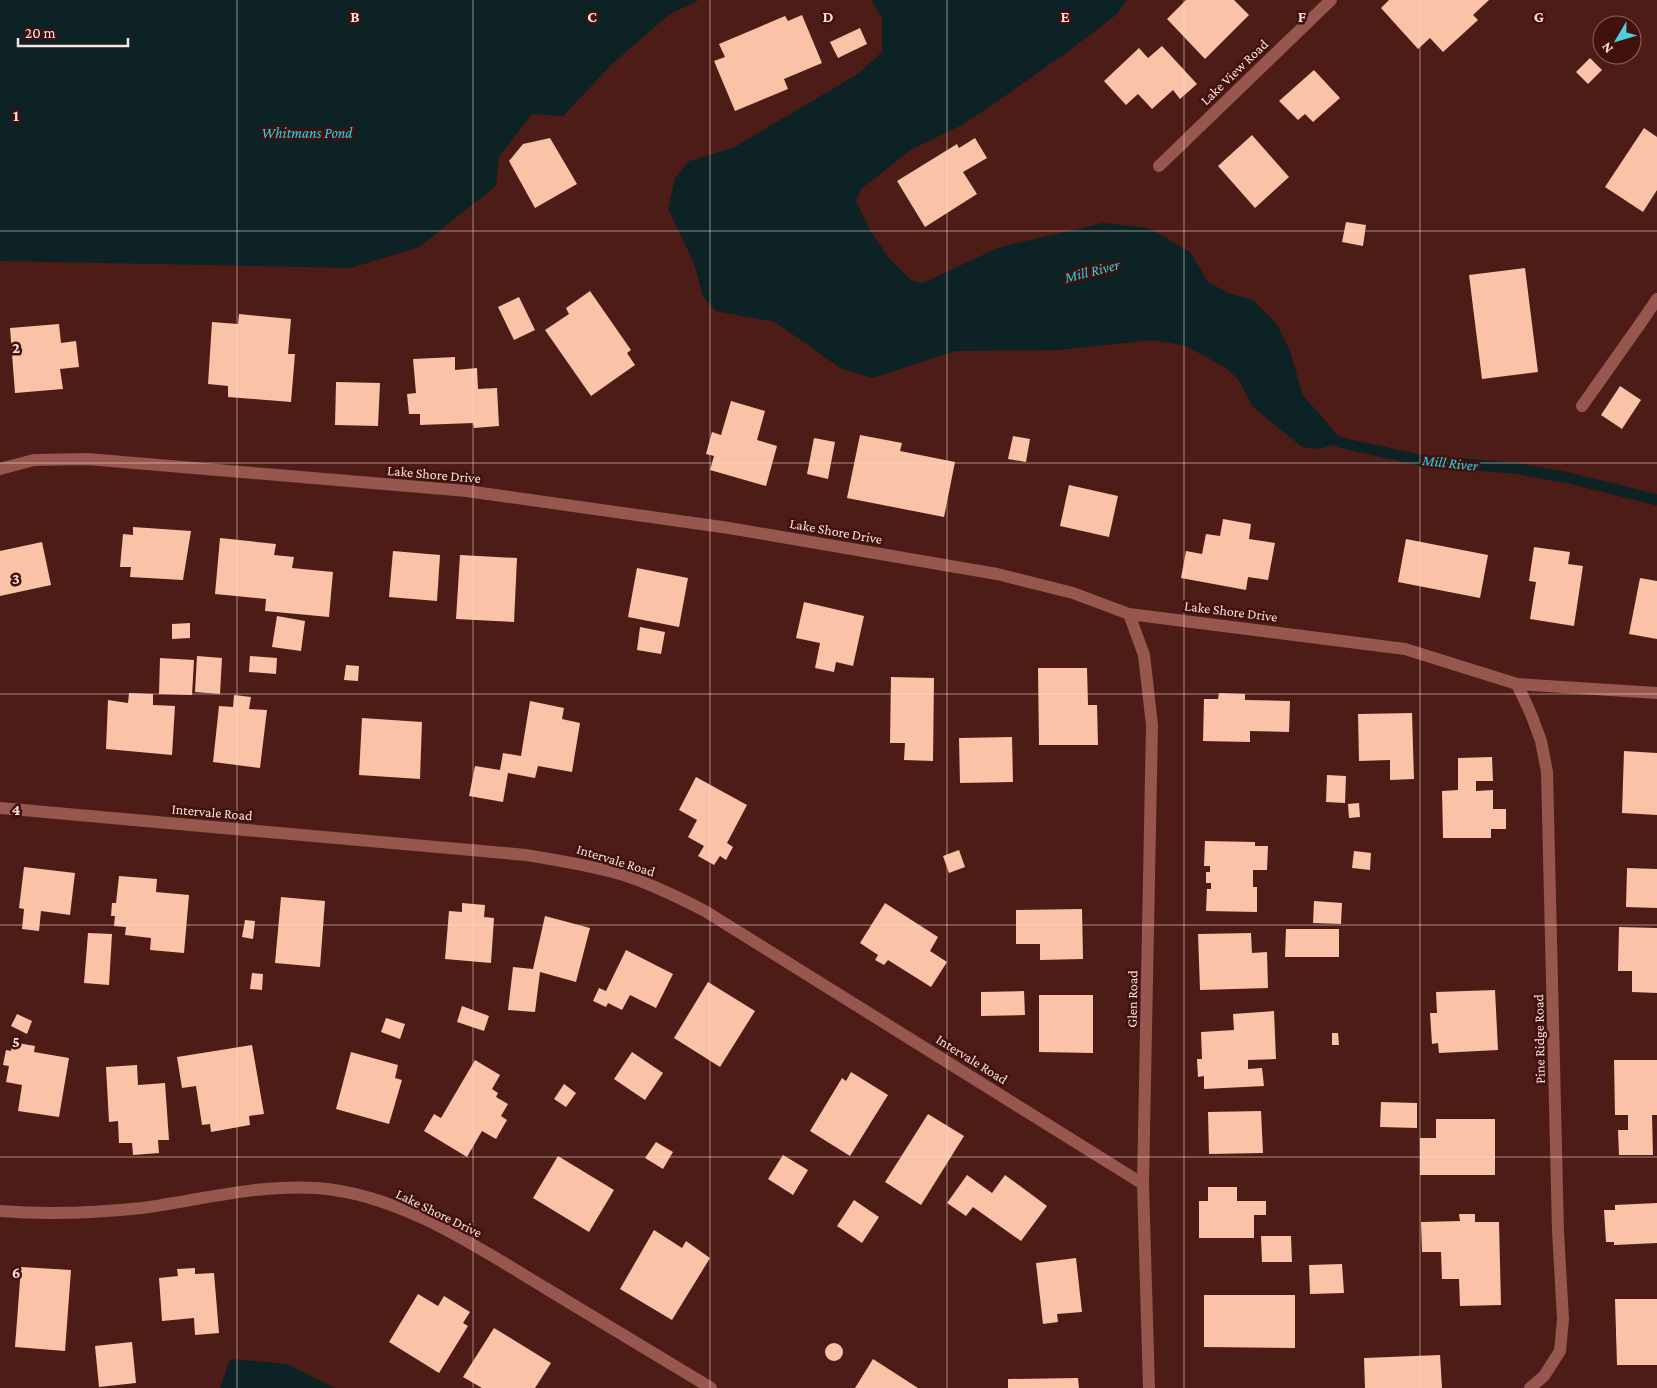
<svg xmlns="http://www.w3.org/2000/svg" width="1657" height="1388" viewBox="0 0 1657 1388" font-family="'Crimson Pro',serif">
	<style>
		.water { fill: #0d2225 }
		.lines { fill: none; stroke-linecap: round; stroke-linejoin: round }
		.stream { stroke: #0d2225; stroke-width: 11 }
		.building { fill: #fac2a6 }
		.service { stroke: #97564e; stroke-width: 12 }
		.minor { stroke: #97564e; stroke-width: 12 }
		.grid { fill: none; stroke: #fce1dd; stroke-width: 1; stroke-opacity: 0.55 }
		.labels { text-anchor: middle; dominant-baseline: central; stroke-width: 5; stroke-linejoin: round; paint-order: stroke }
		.street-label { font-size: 14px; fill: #fce1dd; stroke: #41110d }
		.water-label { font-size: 15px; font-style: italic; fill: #23d5eb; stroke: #41110d }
		.grid-label { font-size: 16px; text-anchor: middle; font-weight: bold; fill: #fce1dd; stroke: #41110d; stroke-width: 5; stroke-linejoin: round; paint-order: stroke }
	</style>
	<rect width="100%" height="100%" fill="#4d1c17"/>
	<g class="water">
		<path d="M0 0H699L670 14 613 63 563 116 532 114 499 157 496 186 419 247 351 268 0 261Z"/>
		<path d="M871 0H1127L1117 14 1070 50 998 101 962 125 912 149 861 189 856 201 870 230 888 257 911 280 923 283 1000 247 1103 223 1149 228 1190 252 1208 282 1228 293 1253 300 1277 324 1290 351 1303 396 1326 421 1342 443 1318 449 1302 447 1253 407 1238 379 1226 368 1186 346 1153 340 1058 350 955 351 873 378 840 368 775 322 716 311 703 297 694 263 668 209 675 178 689 161 733 148 858 74 882 52V18Z"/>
		<path d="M230 1359 287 1364 335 1388H220Z"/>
	</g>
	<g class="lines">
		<path class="stream" d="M1329 436 1342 443 1424 461 1514 468 1569 478 1657 500"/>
	</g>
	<g class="building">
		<path d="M1186 0H1234L1249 15 1205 59 1167 19Z"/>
		<path d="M1389 0H1489L1473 15 1478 20 1443 52 1430 38 1418 49 1381 8Z"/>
		<path d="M802 15 822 63 784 79 788 89 735 111 714 61 725 57 719 44 785 16 788 21Z"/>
		<path d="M860 28 867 44 838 58 830 42Z"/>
		<path d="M1162 46 1197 84 1180 99 1173 90 1152 109 1138 94 1126 105 1104 81 1139 48 1148 58Z"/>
		<path d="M1590 58 1602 70 1588 84 1576 72Z"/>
		<path d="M1314 70 1340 98 1313 122 1305 114 1298 120 1279 101Z"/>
		<path d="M1644 128 1657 137V190L1643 212 1605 187Z"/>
		<path d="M1252 135 1289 177 1255 208 1218 166Z"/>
		<path d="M550 138 577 184 535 208 509 161 523 144Z"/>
		<path d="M975 138 987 158 963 172 977 194 925 227 897 181 957 144 959 148Z"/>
		<path d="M1346 222 1366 225 1363 246 1342 242Z"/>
		<path d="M1525 268 1538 372 1482 379 1469 275Z"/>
		<path d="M590 291 631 350 627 353 635 365 591 396 545 330 569 314 566 308Z"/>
		<path d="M519 297 535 330 514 340 498 307Z"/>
		<path d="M239 314 291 319 288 354H295L291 402 228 397V386L208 384 212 322 238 324Z"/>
		<path d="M59 324 61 343 76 341 79 367 60 369 63 389 15 393 10 328Z"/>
		<path d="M455 357V370L477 368 478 389 497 388 499 426 474 428 473 423 420 425V414H409L407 394 416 393 413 359Z"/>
		<path d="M336 382 380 383 378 426 335 425Z"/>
		<path d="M1620 386 1641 400 1622 429 1601 415Z"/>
		<path d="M731 401 765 411 757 440 777 446 766 486 710 470 714 456 706 454 712 432 721 435Z"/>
		<path d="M860 435 902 443 900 451 955 462 944 517 847 498Z"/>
		<path d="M1013 436 1030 439 1026 462 1008 459Z"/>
		<path d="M814 438 835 442 828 479 807 474Z"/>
		<path d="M1069 485 1118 496 1109 537 1060 526Z"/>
		<path d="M1223 519 1251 524 1249 539 1275 543 1268 580 1248 577 1246 590 1181 578 1186 551 1202 554 1206 534 1220 536Z"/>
		<path d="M133 527 191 531 183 580 130 577 131 567H120L123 534 133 535Z"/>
		<path d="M220 538 276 544 274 555 294 557 292 568 333 572 329 617 265 611 266 599 215 594Z"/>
		<path d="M1406 539 1488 555 1480 598 1398 582Z"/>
		<path d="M42 542 51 585 0 596V551Z"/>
		<path d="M1534 547 1570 552 1568 564 1583 566 1574 626 1530 619 1536 582 1529 581Z"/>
		<path d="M393 551 440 555 437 601 389 597Z"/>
		<path d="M460 555 517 558 514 622 456 619Z"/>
		<path d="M637 568 688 578 679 627 628 617Z"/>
		<path d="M1640 578 1657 581V639L1629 634Z"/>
		<path d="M804 602 864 616 853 666 836 662 834 672 815 668 820 643 796 638Z"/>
		<path d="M277 616 305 621 301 651 272 647Z"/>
		<path d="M190 623V638L172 639V624Z"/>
		<path d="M640 627 665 632 661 654 637 650Z"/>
		<path d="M197 656 222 658 220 694 195 692Z"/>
		<path d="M250 656 277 658 276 674 249 672Z"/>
		<path d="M160 658 194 660 192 695 159 694Z"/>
		<path d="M346 665 359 666 358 681 344 680Z"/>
		<path d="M1038 668H1087L1088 705H1097L1098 745H1039Z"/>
		<path d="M891 677 934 678 933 761 904 760 905 743H890Z"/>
		<path d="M129 693 153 694V705L175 706 172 755 106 749 108 700 128 703Z"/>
		<path d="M1219 693 1245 694V700L1290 701 1289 732 1250 731V742L1203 741 1204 699H1218Z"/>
		<path d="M234 695 251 697 249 709 267 710 260 768 213 762 219 706 233 707Z"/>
		<path d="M530 701 564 708 562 719 580 723 572 772 538 766 535 778 508 773 503 802 469 796 475 766 500 770 503 753 521 756Z"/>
		<path d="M1412 713 1414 779 1390 780V760L1359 761 1358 714Z"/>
		<path d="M362 718 422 722 420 779 359 775Z"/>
		<path d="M1012 737 1013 782 960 783 959 738Z"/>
		<path d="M1624 751 1657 753V815L1622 813Z"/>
		<path d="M1492 757 1493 781H1476V791L1493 790V809H1506V829H1491V838H1443L1442 791 1458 790V758Z"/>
		<path d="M1327 775 1346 776 1345 803 1326 802Z"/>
		<path d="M696 777 747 805 727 843 733 847 726 860 720 856 714 865 698 856 704 846 688 837 697 820 679 810Z"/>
		<path d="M1359 803 1360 817 1349 818 1348 804Z"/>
		<path d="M1205 841 1255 842V846H1268L1267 870H1253V887H1257V912L1206 911 1207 889H1211V883H1206V872H1210V866H1204Z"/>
		<path d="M959 850 965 867 949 873 943 856Z"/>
		<path d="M1354 851 1371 853 1370 870 1352 868Z"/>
		<path d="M24 867 75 873 70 915 41 911 39 931 22 929 24 909 19 908Z"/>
		<path d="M1627 868 1657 869V908L1626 907Z"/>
		<path d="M119 876 157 879 156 892 189 895 184 953 150 950 151 938 125 935 126 927 114 926 115 916H111L112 903H116Z"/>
		<path d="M281 897 325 901 320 967 275 963Z"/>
		<path d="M1314 901 1342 903 1341 924 1313 923Z"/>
		<path d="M462 903 485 905 484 917 494 918 491 963 445 959 449 911 462 912Z"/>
		<path d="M885 903 938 937 930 951 947 962 931 987 888 960 884 965 875 960 878 955 860 943Z"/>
		<path d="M1082 909 1083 959 1040 960V944H1016V910Z"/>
		<path d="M545 916 590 928 576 982 540 972 535 1012 508 1010 513 967 533 969Z"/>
		<path d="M245 920 255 921 253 939 242 937Z"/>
		<path d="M1619 927 1657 928V993L1632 992V971H1618Z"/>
		<path d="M1286 929H1339V957H1285Z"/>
		<path d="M88 933 112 934 109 985 84 983Z"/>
		<path d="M1251 933 1252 953 1267 952 1268 988 1200 990 1198 934Z"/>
		<path d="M626 950 673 974 656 1008 630 995 622 1010 608 1003 606 1007 593 1001 599 988 606 991Z"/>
		<path d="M252 973 263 974 262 990 250 989Z"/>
		<path d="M708 982 755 1011 720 1067 674 1038Z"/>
		<path d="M1495 990 1498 1050 1439 1053 1438 1043 1432 1044 1430 1013H1437L1436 992Z"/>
		<path d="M1024 991 1025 1015 981 1016V992Z"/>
		<path d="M1039 995H1093V1053L1039 1052Z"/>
		<path d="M462 1006 489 1016 484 1031 457 1022Z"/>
		<path d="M1274 1011 1276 1059 1248 1060V1069L1262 1068 1264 1086 1204 1089V1076L1198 1077 1197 1059H1202L1201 1032 1234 1030 1233 1014Z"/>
		<path d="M17 1014 32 1021 27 1034 11 1026Z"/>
		<path d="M386 1018 405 1024 400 1039 381 1032Z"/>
		<path d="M1332 1033H1338L1339 1045H1332Z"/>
		<path d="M12 1042 35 1046 34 1052 69 1058 59 1117 18 1111 22 1085 6 1082 9 1066 3 1065 6 1050 11 1051Z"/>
		<path d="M252 1045 264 1114 249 1116 250 1125 211 1132 210 1124 202 1125 196 1086 182 1088 177 1057Z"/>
		<path d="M351 1052 398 1065 395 1078 402 1080 389 1124 336 1109Z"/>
		<path d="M632 1052 663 1073 645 1100 614 1079Z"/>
		<path d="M475 1060 500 1075 492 1089 498 1093 496 1097 508 1104 501 1116 507 1120 496 1139 482 1131 467 1157 424 1131 434 1114 441 1118Z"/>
		<path d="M1614 1060H1657V1115H1652L1653 1155H1619L1618 1130H1628V1115H1615Z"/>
		<path d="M137 1065 138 1085 165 1083 169 1140H158L159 1153 133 1155 132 1143H119L118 1121 109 1122 106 1067Z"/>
		<path d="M851 1072 888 1095 850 1156 810 1131 842 1078 846 1081Z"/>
		<path d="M564 1084 576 1093 566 1107 554 1099Z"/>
		<path d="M1381 1102 1417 1103V1128L1380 1127Z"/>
		<path d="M1261 1111 1263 1153 1209 1154 1208 1112Z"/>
		<path d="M928 1114 964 1136 921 1205 885 1182Z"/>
		<path d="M1436 1119H1495V1175H1420V1138H1436Z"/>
		<path d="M656 1142 673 1152 663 1169 645 1158Z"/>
		<path d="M783 1155 808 1170 793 1195 768 1179Z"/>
		<path d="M558 1156 614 1190 589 1232 533 1198Z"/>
		<path d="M967 1175 992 1193 1005 1175 1047 1206 1021 1241 973 1207 966 1216 947 1203Z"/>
		<path d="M1208 1187H1237V1201H1266V1215H1254V1238H1199V1201H1208Z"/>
		<path d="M854 1200 879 1217 862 1243 837 1226Z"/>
		<path d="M1657 1203V1243L1614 1245V1242H1606L1604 1210H1615V1205Z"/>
		<path d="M1459 1214H1475V1222H1499L1501 1305 1460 1306 1459 1279H1442L1441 1252H1422L1421 1222 1460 1221Z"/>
		<path d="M654 1230 682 1248 686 1241 710 1258 672 1320 620 1289Z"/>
		<path d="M1261 1236H1291L1292 1262H1262Z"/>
		<path d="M1076 1258 1082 1312 1057 1314 1058 1322 1043 1324 1036 1263Z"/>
		<path d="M1342 1264 1344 1293 1310 1294 1309 1265Z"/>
		<path d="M21 1267 71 1270 65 1351 15 1347Z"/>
		<path d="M195 1268V1274L214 1273 219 1333 195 1335 194 1318 162 1321 159 1278 178 1276 177 1269Z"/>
		<path d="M418 1294 438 1306 444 1296 470 1312 463 1323 468 1326 439 1373 389 1342Z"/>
		<path d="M1204 1295H1295V1348L1204 1347Z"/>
		<path d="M1615 1299H1657V1365H1617Z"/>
		<path d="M494 1328 551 1363 535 1388H482L463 1377Z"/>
		<path d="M132 1342 136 1383 99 1387 95 1346Z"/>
		<circle cx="834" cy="1352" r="9"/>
		<path d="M1440 1355 1442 1388H1365L1364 1358Z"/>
		<path d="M873 1359 918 1388H855Z"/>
		<path d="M1078 1378 1079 1388H1008V1379Z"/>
	</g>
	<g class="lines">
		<path class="service" d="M1582 406 1640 324"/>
		<g class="minor">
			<path d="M1159 166 1331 0"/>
			<path d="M1640 324 1657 299"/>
			<path d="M0 469 34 460 87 459 467 491 729 528 997 574 1073 593 1129 614 1405 649 1517 684 1657 693"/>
			<path d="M1129 614 1144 655 1152 725 1143 1184 1149 1388"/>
			<path d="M1517 684 1531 714 1541 741 1547 772 1558 1231 1563 1319 1560 1351 1544 1376 1530 1388"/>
			<path d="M0 808 526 855C557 860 589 865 620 874 650 883 678 897 705 911L1143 1184"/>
			<path d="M0 1211C47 1215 94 1213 142 1208 200 1200 258 1184 317 1188 400 1194 477 1247 547 1289 602 1322 656 1355 711 1388"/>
		</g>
	</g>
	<path class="grid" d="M237 0V1388M473 0V1388M710 0V1388M947 0V1388M1184 0V1388M1420 0V1388M0 231H1657M0 463H1657M0 694H1657M0 925H1657M0 1157H1657"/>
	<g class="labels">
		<g class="street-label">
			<text transform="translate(1234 72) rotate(-44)">Lake View Road</text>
			<text transform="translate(434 474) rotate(5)">Lake Shore Drive</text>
			<text transform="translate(836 531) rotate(10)">Lake Shore Drive</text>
			<text transform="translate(1231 611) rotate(7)">Lake Shore Drive</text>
			<text transform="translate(212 812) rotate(5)">Intervale Road</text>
			<text transform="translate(616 860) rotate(17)">Intervale Road</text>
			<text transform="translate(1132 999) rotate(-89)">Glen Road</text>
			<text transform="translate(1539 1039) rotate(-91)">Pine Ridge Road</text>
			<text transform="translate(972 1059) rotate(32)">Intervale Road</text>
			<text transform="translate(439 1213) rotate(26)">Lake Shore Drive</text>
		</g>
		<g class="water-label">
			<text x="307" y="133">Whitmans Pond</text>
			<text transform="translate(1092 271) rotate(-14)">Mill River</text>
			<text transform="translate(1450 463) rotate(6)">Mill River</text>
		</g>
	</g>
	<g class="grid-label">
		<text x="355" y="22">B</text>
		<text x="592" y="22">C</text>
		<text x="828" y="22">D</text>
		<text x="1065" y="22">E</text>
		<text x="1302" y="22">F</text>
		<text x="1539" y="22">G</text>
		<text x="16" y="121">1</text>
		<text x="16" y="353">2</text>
		<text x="16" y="584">3</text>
		<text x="16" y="815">4</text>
		<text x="16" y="1047">5</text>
		<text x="16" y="1278">6</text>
	</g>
	<g transform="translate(1617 40) rotate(232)"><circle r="24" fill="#41110d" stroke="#8c6460"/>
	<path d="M0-4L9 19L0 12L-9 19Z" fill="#53cbdb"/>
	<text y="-8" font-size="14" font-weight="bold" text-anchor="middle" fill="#fce1dd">N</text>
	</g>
	<path d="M18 38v8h110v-8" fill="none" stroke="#fce1dd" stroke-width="2.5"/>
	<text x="25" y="38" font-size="15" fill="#fce1dd" stroke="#41110d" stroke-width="4" paint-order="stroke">20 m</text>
</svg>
